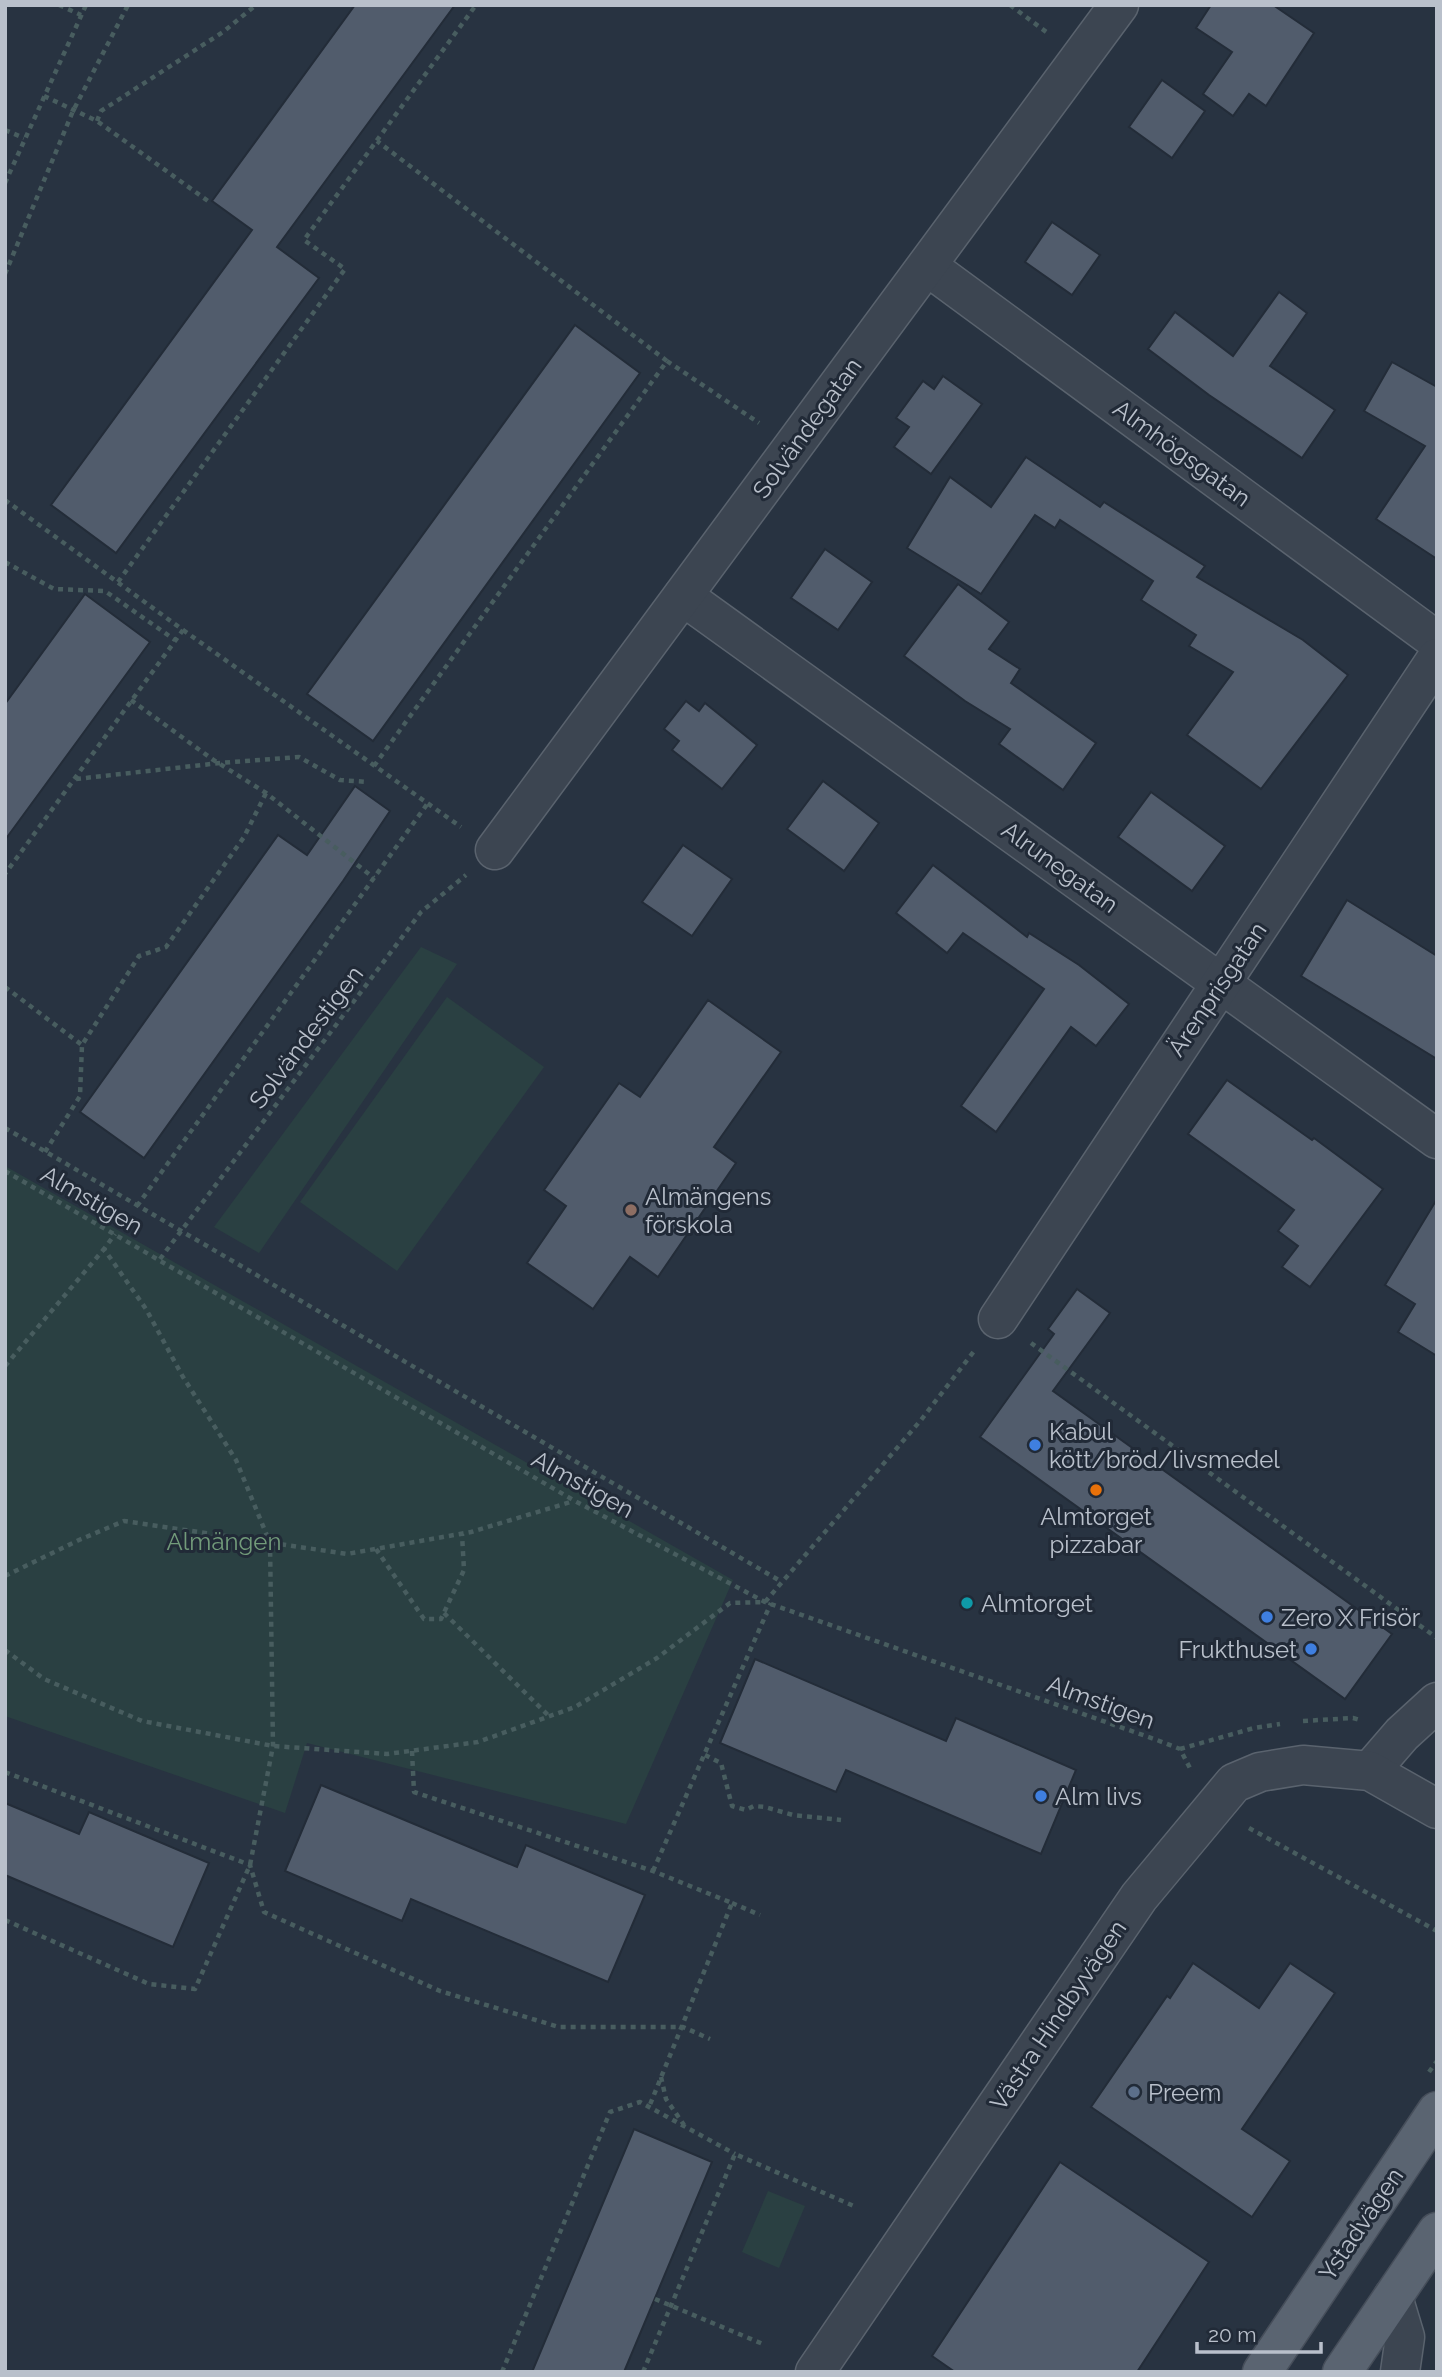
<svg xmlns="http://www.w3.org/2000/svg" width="1442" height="2377" viewBox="0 0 1442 2377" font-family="Raleway,sans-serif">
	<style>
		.green { fill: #2a4042 }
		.building { fill: #515c6c; stroke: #232c38; stroke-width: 2 }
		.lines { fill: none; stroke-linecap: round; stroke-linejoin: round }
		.minor-casing { stroke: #5a636e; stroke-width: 41 }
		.major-casing { stroke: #464e5a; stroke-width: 41 }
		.path { stroke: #485d5f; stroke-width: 4.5; stroke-dasharray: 5 5; stroke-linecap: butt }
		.minor { stroke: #3c4551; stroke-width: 38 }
		.major { stroke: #5a6471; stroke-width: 38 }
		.education-dot { fill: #8d6e63; stroke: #212a37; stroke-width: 2.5 }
		.shop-dot { fill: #3f7fe0; stroke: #212a37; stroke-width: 2.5 }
		.food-dot { fill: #e8710a; stroke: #212a37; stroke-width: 2.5 }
		.culture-dot { fill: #0f9aa8; stroke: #212a37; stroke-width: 2.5 }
		.service-dot { fill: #5c6f8a; stroke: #212a37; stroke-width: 2.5 }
		.labels { text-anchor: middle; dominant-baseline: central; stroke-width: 6; stroke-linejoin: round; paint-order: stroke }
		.street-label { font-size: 24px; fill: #b9c0cb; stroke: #212a37 }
		.poi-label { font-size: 24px; fill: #b9c0cb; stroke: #212a37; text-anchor: start }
		.park-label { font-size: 24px; fill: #729b7a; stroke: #212a37 }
	</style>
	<rect width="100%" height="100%" fill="#283341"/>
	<g class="green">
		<path d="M421 947 457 964 259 1253 214 1227Z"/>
		<path d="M447 997 544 1067 397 1271 300 1202Z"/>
		<path d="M5 1166 733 1580 626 1824 307 1743 285 1813 5 1716Z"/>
		<path d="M768 2191 805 2206 779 2268 742 2252Z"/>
	</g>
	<g class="building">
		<path d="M355 5H455L277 247 319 278 116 553 51 505 252 230 212 201Z"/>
		<path d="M1211 5H1273L1314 33 1266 106 1249 94 1233 116 1203 94 1232 52 1196 28Z"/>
		<path d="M1162 80 1205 111 1172 158 1129 127Z"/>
		<path d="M1052 222 1100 255 1072 295 1025 262Z"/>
		<path d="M1279 292 1307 313 1270 366 1335 410 1302 458 1209 395 1148 349 1175 312 1233 356Z"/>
		<path d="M575 325 640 373 373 741 307 694Z"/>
		<path d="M1392 362 1437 387V559L1376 519 1425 446 1364 411Z"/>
		<path d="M943 376 982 404 931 474 894 447 909 427 896 418 923 381 934 389Z"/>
		<path d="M1026 457 1100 507 1104 502 1205 566 1197 577 1303 640 1348 675 1261 789 1187 735 1233 672 1189 646 1196 635 1141 600 1153 581 1060 520 1055 528 1035 515 981 594 907 548 950 477 991 507Z"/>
		<path d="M825 549 872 582 838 630 791 598Z"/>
		<path d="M958 584 1009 622 989 649 1020 669 1011 683 1096 743 1063 790 999 744 1010 729 965 701 904 656Z"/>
		<path d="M85 594 150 642 5 840V704Z"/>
		<path d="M686 701 699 711 705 703 757 745 722 789 672 750 679 741 664 729Z"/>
		<path d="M823 781 879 823 844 871 787 829Z"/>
		<path d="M355 786 390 811 343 881 144 1158 80 1112 278 835 307 855Z"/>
		<path d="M1151 792 1225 846 1192 891 1118 837Z"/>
		<path d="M683 845 732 879 692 936 642 902Z"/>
		<path d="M933 865 1027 937 1029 933 1079 965 1129 1004 1096 1046 1071 1027 996 1132 961 1106 1044 989 963 933 947 953 896 913Z"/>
		<path d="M1347 900 1437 956V1059L1301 976Z"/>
		<path d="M708 1000 781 1052 714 1147 736 1163 658 1277 630 1257 593 1309 527 1263 566 1206 544 1190 619 1083 640 1097Z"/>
		<path d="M1227 1080 1312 1140 1314 1138 1383 1189 1310 1287 1282 1267 1298 1246 1278 1231 1294 1210 1188 1134Z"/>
		<path d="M1437 1199V1356L1398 1332 1415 1304 1385 1285Z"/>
		<path d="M1077 1289 1110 1313 1053 1391 1392 1634 1345 1699 980 1437 1054 1334 1048 1329Z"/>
		<path d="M755 1659 946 1741 956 1718 1076 1770 1041 1854 846 1770 836 1792 720 1743Z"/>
		<path d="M321 1785 517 1867 526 1845 645 1895 608 1982 411 1899 402 1921 285 1871Z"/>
		<path d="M5 1803 79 1834 89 1812 209 1863 173 1947 5 1875Z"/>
		<path d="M1193 1963 1259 2008 1290 1963 1335 1993 1242 2129 1290 2161 1252 2217 1091 2107 1167 1996 1170 1998Z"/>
		<path d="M634 2129 712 2162 624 2372H532Z"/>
		<path d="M1060 2162 1209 2262 1137 2372H955L932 2356Z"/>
	</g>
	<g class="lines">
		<g class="minor-casing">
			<g id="minor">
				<path d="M927 266 1437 641"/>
				<path d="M683 596 1437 1139"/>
				<path d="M495 850 1119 5"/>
				<path d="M998 1319 1437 658"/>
				<path d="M1370 1771 1402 1734 1437 1702"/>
				<path d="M1393 2297 1405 2337 1400 2372"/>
				<path d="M815 2372 1139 1897 1234 1783 1260 1772 1303 1765 1370 1771 1437 1809"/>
			</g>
		</g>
		<g class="major-casing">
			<g id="major">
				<path d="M1262 2372 1437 2111"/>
				<path d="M1342 2372 1437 2232"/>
			</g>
		</g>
		<g class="path">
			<path d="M59 5 81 15"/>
			<path d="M1010 5 1049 34"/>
			<path d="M44 96 97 121 208 201"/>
			<path d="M97 121 101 111 223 32 256 5"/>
			<path d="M5 130 24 138"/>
			<path d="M5 183 86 5"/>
			<path d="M5 274 73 111 128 5"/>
			<path d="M667 361 759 423"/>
			<path d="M5 500 183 630 5 874"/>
			<path d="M5 562 54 589 105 591 175 640"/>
			<path d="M118 582 345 269 304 240 476 5"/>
			<path d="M183 630 461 827"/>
			<path d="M131 700 212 759 266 793 374 878"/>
			<path d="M374 766 667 361 377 141"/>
			<path d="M76 779 220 763 299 757 340 780 368 782"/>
			<path d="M5 987 82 1045"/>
			<path d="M5 1128 782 1582"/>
			<path d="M45 1152 80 1096 82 1045 139 956 166 947 244 837 266 793"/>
			<path d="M5 1171 575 1501 765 1602 1157 1740 1180 1749 1192 1772"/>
			<path d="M137 1206 428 803"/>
			<path d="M160 1259 421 912 466 875"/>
			<path d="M1031 1343 1437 1638"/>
			<path d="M5 1366 104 1249"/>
			<path d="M376 1549 424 1619H441L464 1570 462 1534"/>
			<path d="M5 1576 79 1540 124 1521 347 1554 471 1532 574 1501"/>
			<path d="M444 1613 549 1716"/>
			<path d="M5 1650 44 1679 142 1721 273 1746 387 1754 478 1742 575 1707 657 1658 730 1603 765 1602 921 1420 975 1350"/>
			<path d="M1303 1721 1353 1718 1360 1720"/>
			<path d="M1180 1749 1254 1728 1280 1724"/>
			<path d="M412 1751 414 1792 653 1871 732 1903 649 2107"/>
			<path d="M705 1755 721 1763 732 1806 746 1810 754 1806 765 1807 793 1815 841 1820"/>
			<path d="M5 1772 250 1865 264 1912 440 1991 559 2027H683L710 2039"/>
			<path d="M1249 1828 1437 1931"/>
			<path d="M653 1871 771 1603"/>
			<path d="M732 1903 760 1915"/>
			<path d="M5 1920 149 1984 195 1989 250 1865 273 1746 270 1543 236 1460 183 1377 146 1309 104 1249 115 1234"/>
			<path d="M1429 2072 1437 2061"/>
			<path d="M661 2077 666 2099 684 2125"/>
			<path d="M655 2299 763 2344"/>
			<path d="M502 2372 610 2112 640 2102 735 2154"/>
			<path d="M643 2372 735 2154 856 2207"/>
		</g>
		<use href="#minor" class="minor"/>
		<use href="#major" class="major"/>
	</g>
	<circle class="education-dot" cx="631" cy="1210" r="7"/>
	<g class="shop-dot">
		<circle cx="1035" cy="1445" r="7"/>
		<circle cx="1267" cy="1617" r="7"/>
		<circle cx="1311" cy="1649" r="7"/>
		<circle cx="1041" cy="1796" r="7"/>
	</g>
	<circle class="food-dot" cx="1096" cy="1490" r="7"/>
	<circle class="culture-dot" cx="967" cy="1603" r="7"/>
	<circle class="service-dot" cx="1134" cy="2092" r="7"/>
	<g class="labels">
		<g class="street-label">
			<text transform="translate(807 428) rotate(-54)">Solvändegatan</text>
			<text transform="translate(1182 453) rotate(36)">Almhögsgatan</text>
			<text transform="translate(1060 867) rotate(36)">Alrunegatan</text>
			<text transform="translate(1217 989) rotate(-56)">Ärenprisgatan</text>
			<text transform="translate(306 1037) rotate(-53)">Solvändestigen</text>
			<text transform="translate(92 1200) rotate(30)">Almstigen</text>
			<text transform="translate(583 1484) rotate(29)">Almstigen</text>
			<text transform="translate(1101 1702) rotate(20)">Almstigen</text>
			<text transform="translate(1058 2015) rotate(-56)">Västra Hindbyvägen</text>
			<text transform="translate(1361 2224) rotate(-56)">Ystadvägen</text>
		</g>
		<g class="poi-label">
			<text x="645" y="1196">Almängens<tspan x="645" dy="28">förskola</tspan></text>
			<text x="1049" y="1431">Kabul<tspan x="1049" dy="28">kött/bröd/livsmedel</tspan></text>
			<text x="1096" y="1516" text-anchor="middle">Almtorget<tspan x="1096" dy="28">pizzabar</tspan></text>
			<text x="981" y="1603">Almtorget</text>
			<text x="1281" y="1617">Zero X Frisör</text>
			<text x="1297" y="1649" text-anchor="end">Frukthuset</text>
			<text x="1055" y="1796">Alm livs</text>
			<text x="1148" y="2092">Preem</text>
		</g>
		<g class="park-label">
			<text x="224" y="1541">Almängen</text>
		</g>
	</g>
	<rect width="1442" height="2377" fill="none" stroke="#b9c0cb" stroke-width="14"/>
	<path d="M1197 2342v10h124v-10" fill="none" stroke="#b9c0cb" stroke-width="3.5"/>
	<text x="1208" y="2342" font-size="21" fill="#b9c0cb" stroke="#212a37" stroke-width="5" paint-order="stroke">20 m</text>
</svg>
